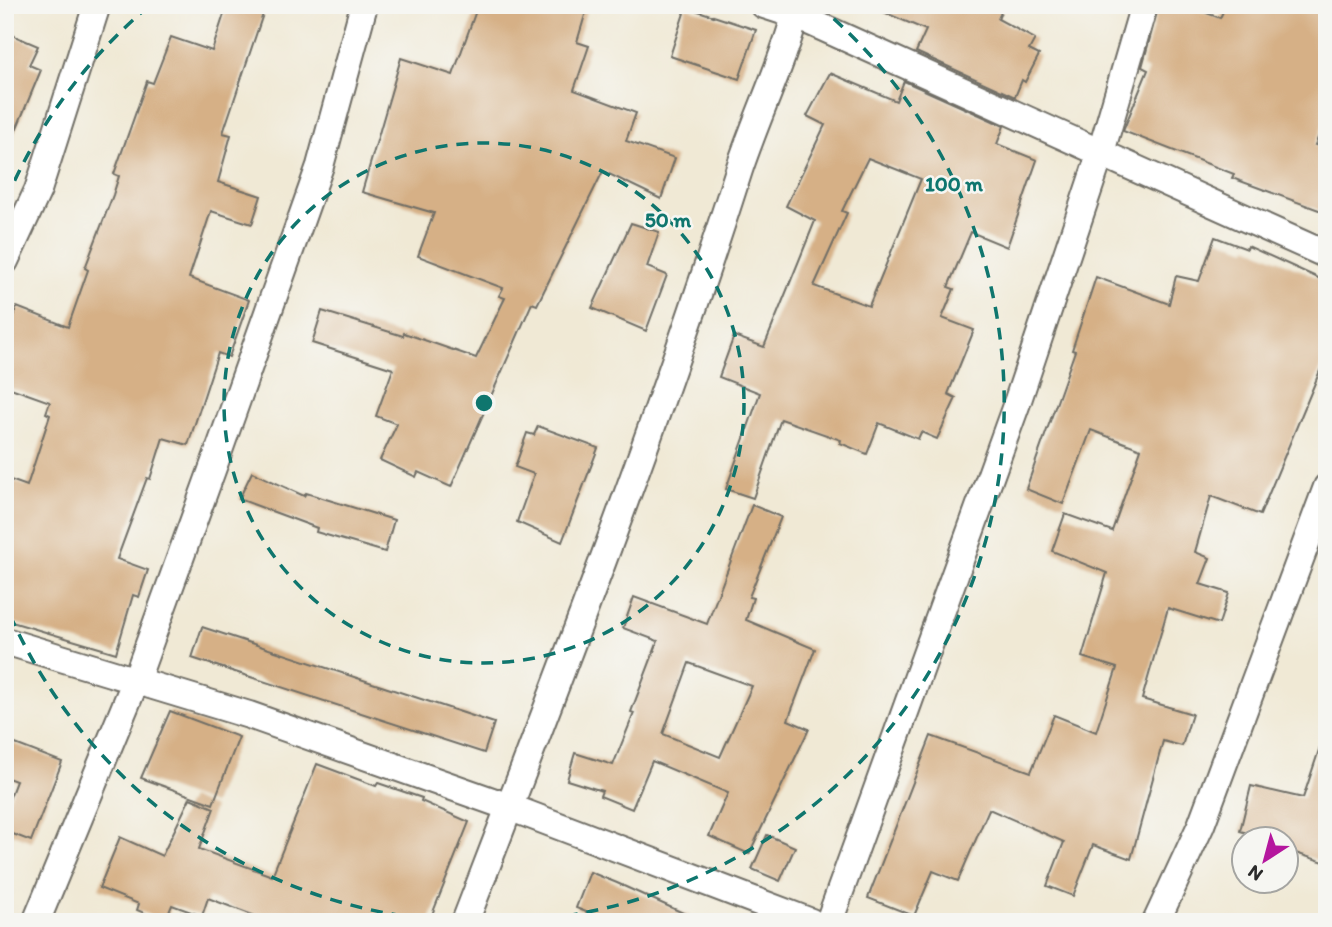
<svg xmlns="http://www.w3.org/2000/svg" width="1332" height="927" viewBox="0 0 1332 927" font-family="Itim,sans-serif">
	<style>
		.building { fill: #d6b086; fill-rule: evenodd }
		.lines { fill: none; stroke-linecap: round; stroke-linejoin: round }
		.street-casing { stroke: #706e66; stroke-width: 30 }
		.street { stroke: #fff; stroke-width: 26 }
		.ring { fill: none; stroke: #0f766e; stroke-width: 3.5; stroke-dasharray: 12 9 }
		.centre { fill: #0f766e; stroke: #f6f6f2; stroke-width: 3.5 }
		.ring-label { font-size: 21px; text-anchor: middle; font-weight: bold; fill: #0f766e; stroke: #f6f6f2; stroke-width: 5; stroke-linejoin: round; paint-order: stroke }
	</style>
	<rect width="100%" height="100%" fill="#f6f6f2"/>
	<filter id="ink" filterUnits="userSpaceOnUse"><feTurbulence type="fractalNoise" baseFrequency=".0143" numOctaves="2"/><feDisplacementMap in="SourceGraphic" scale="14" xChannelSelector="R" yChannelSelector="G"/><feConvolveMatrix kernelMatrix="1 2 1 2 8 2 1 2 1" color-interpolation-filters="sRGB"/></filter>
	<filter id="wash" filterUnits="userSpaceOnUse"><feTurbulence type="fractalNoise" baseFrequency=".00686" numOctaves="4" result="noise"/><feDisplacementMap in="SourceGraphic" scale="28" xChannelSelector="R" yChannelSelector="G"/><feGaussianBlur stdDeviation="1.57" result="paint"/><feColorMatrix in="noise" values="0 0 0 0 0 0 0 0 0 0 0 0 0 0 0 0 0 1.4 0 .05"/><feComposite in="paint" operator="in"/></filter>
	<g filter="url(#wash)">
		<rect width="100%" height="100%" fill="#f0e9d5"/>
		<g id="blocks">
			<g class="building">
				<path d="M227 5H266L223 133 231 135 218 182 261 196 252 224 211 211 189 278 249 300 229 357 218 353 188 445 163 438 150 479 147 478 117 559 148 570 139 597 133 595 116 653 5 620V478L27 486 50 415 46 413 50 402 5 386V335L17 307 68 327 88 270 85 268 113 195 119 176 114 174 147 81 153 83 171 37 212 51Z"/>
				<path d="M478 5H588L577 42 589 46 574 90 636 113 626 141 675 158 661 199 603 171 537 305 532 303 451 487 418 472 416 477 380 460 397 424 376 416 393 369 312 343 322 311 403 336 404 333 476 358 505 298 499 296 503 288 418 256 434 213 362 192 401 58 453 75Z"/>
				<path d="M867 5H1004L998 19 1035 39 1029 50 1039 55 1025 82 1022 80 1015 97 916 52 926 30Z"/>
				<path d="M1159 5H1185L1220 18 1226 5H1327V117L1315 145 1327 149V213L1232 178 1234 174 1123 131 1148 70 1142 67Z"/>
				<path d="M686 7 756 30 739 79 670 56Z"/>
				<path d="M5 32 38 46 29 65 41 70 6 154Z"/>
				<path d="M830 73 896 101 904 81 1004 126 997 144 1037 160 1007 247 971 232 948 287 954 289 942 318 974 330 948 394 956 398 937 439 921 432 918 439 879 423 867 454 840 443 841 440 781 419 753 498 726 489 760 393 719 377 734 336 764 347 815 221 786 206 825 125 807 116ZM868 158 921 179 869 306 814 286 847 213 842 211Z"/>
				<path d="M631 223 659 232 647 267 667 275 646 331 592 308Z"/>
				<path d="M1215 237 1247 249 1248 246 1327 282V354L1260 515 1211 496 1195 552 1210 558 1200 584 1229 593 1219 624 1168 608 1142 699 1192 714 1182 746 1163 741 1131 859 1093 845 1073 896 1047 886 1064 842 989 809 958 881 933 871 914 916 868 898 931 736 1031 772 1054 715 1096 732 1117 668 1082 657 1107 573 1052 551 1065 514 1112 531 1141 449 1091 430 1063 504 1026 489 1075 351 1072 350 1096 277 1169 304 1176 276 1199 281Z"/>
				<path d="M538 426 598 448 562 542 517 522 534 474 515 467 527 433 534 435Z"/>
				<path d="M252 472 304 496 306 493 394 520 385 552 316 532 317 528 239 499Z"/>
				<path d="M752 505 781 517 749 597 753 598 746 620 815 649 788 720 809 729 749 854 709 836 728 793 652 761 632 809 600 796 602 791 567 780 575 753 613 765 634 713 631 712 658 641 623 628 634 597 707 624ZM689 663 752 686 720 757 663 734Z"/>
				<path d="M202 627 494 723 484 753 192 658Z"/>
				<path d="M170 711 239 737 213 804 141 778Z"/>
				<path d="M5 740 62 762 31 841 5 831V810L16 781 5 777Z"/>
				<path d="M1322 741 1327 742V863L1286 850V839H1271L1240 831 1251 786 1303 798Z"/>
				<path d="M317 764 376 786 378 783 422 798 421 801 469 822 429 922H271L208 898 202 916 172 905 165 922 137 910 139 904 99 888 120 837 162 856 190 798 214 808 199 849 272 876Z"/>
				<path d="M767 835 795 847 780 881 752 869Z"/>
				<path d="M590 872 617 883 703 922H611L576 908Z"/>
			</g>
		</g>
	</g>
	<g filter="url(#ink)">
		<use href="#blocks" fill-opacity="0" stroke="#706e66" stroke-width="2"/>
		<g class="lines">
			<g class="street-casing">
				<g id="street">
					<path d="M764 5 795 15 1327 255"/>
					<path d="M5 261 38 190 97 5"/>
					<path d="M5 641 249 715 509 807 811 922"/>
					<path d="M36 922 136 680 216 459 320 166 364 5"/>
					<path d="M465 922C561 673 658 424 739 170 757 116 785 58 798 5"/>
					<path d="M829 922 1018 400 1101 152 1144 5"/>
					<path d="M1156 922 1201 825 1327 487"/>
				</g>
			</g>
			<use href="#street" class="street"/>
		</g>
	</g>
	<g class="ring">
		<circle cx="484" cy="403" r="260"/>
		<path d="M466 922A519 519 0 0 1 6 606M6 200A519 519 0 0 1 150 5M818 5A519 519 0 0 1 502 922"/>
	</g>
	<circle cx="484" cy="403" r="10" class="centre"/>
	<g class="ring-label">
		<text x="954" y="191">100 m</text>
		<text x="668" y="227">50 m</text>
	</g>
	<rect width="1332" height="927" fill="none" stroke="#f6f6f2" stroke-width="28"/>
	<g transform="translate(1265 860) rotate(216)"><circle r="33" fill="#f6f6f2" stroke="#a5a5a2" stroke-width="2"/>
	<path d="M0-5L12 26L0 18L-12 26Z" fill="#b5179e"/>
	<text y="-10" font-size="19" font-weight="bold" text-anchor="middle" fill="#2b2b2b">N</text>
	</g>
</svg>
